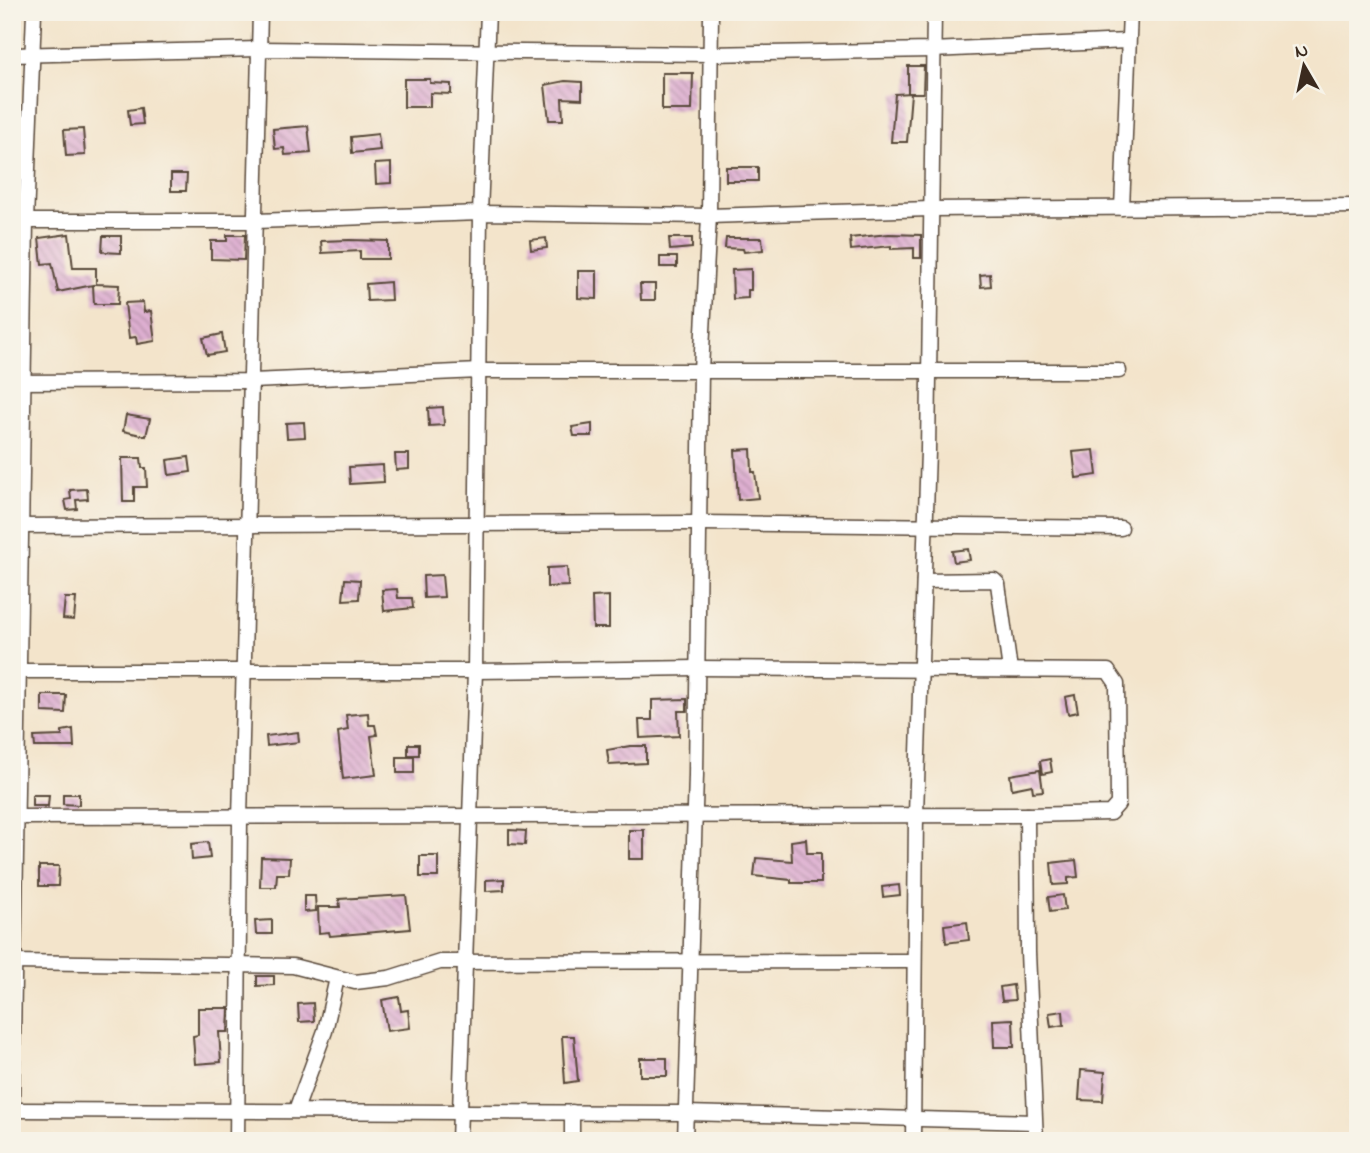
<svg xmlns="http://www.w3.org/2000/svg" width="1370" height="1153" viewBox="0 0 1370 1153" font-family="'Indie Flower',sans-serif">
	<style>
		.building { fill: url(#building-back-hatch) }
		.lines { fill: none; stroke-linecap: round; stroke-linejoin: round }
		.minor-casing { stroke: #574638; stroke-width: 17 }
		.minor { stroke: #fff; stroke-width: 14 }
	</style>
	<defs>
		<pattern id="building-back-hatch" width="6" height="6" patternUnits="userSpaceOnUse" patternTransform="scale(1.75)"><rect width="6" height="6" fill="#deafd1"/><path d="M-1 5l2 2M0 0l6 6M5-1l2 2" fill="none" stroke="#b58fa9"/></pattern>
	</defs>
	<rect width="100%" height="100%" fill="#f7f3e8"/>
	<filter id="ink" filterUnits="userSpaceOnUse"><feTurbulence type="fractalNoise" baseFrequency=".0143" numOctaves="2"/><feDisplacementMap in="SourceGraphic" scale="14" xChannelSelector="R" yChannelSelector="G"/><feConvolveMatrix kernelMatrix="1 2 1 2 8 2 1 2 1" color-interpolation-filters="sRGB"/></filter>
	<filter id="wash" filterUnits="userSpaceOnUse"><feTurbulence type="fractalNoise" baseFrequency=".00686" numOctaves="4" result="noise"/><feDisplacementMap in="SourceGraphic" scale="28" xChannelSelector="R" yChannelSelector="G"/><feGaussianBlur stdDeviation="1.57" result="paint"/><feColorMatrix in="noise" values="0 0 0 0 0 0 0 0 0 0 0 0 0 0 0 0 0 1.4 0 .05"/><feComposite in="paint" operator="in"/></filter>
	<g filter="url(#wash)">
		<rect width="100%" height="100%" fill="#f3e4cb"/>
		<g id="blocks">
			<g class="building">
				<path d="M908 66H924L923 93H908Z"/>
				<path d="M662 73H693L692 110H662Z"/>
				<path d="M404 79H430V83L451 84V94L430 93V107H404Z"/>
				<path d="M565 81 582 82V99L562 98 563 120H549L545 85Z"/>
				<path d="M911 93 907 142H891L895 94Z"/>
				<path d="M141 108 143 124 130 125 128 110Z"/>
				<path d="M308 126 311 153 285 155 284 148 275 149 273 129Z"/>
				<path d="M83 129 85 155 66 156 64 130Z"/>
				<path d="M378 134 380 150 352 153 351 137Z"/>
				<path d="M391 163V183L376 184 375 164Z"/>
				<rect x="726" y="167" width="32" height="14"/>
				<path d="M171 174H187L186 191H171Z"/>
				<path d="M69 234 73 268H96V284L119 285 118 304H94L93 285 58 292 52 263 42 264 39 238Z"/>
				<path d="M889 234 921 235V258H914V248L891 249V246L851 250 850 238Z"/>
				<path d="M227 235H245L244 260 211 259V241H227Z"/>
				<path d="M103 236H121V253L102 252Z"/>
				<path d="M546 238 547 248 531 250 530 240Z"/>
				<path d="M669 238H692V248L670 250Z"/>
				<path d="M726 238H762L763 250 744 252 743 249 725 248Z"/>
				<path d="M349 240 388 241V259H360V251L322 253 321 241Z"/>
				<rect x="660" y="257" width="17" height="10"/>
				<path d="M751 269V290H748V298L733 299 732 270Z"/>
				<path d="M578 271H597V299L578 298Z"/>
				<path d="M990 274 991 286 981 287 980 275Z"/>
				<path d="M390 282 391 300 367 301 366 284Z"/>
				<path d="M640 284H655V300H641Z"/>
				<path d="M143 302 144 312 151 311 155 341 137 344 136 337 129 338 125 303Z"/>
				<path d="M222 334 225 352 207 355 203 338Z"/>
				<path d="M443 407 444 425 429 426 428 408Z"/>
				<path d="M126 415 150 419 146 436 123 431Z"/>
				<path d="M304 422 305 437 287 438 286 423Z"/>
				<path d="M592 424V436H574L572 427Z"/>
				<path d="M751 449 752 472H755L758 498 738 500 735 450Z"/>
				<path d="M1094 450 1097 475 1076 478 1073 452Z"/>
				<path d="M395 454H409V469L396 470Z"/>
				<path d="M189 457 191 472 169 475 167 460Z"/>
				<path d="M122 458H141L142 468H146L147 487H134V502H123Z"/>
				<path d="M383 465 384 482 350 484 349 467Z"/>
				<path d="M87 489 88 499 76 500 77 509 67 510 65 500 71 499 70 490Z"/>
				<path d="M968 549 970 560 954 562 952 551Z"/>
				<path d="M567 567 568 586 547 587V568Z"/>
				<path d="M442 575 444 597 424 598 423 576Z"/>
				<path d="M345 579 360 580 359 599 343 600Z"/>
				<path d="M397 589 398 598H412L413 608 384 611 382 590Z"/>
				<path d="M609 596V628H593L592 597Z"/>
				<path d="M65 598H76L74 620 63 619Z"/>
				<path d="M42 695H66L65 713 42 712Z"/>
				<path d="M1075 695 1078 712 1068 714 1065 697Z"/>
				<path d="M687 699V711H678L679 736 640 738 639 720H652V700Z"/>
				<path d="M368 713 369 725H375L377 735 371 736 376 775 343 779 338 732 348 730 346 715Z"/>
				<path d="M73 729 74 747H35L34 737 62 736V731Z"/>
				<path d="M298 732 299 742 267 746 266 736Z"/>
				<rect x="408" y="744" width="11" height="11"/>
				<path d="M630 746H646V763L609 765 607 750Z"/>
				<rect x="397" y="757" width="17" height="16"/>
				<path d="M1050 759 1052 772 1042 774 1040 761Z"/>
				<path d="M1040 770 1043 791 1033 792 1032 785 1012 789 1010 775Z"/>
				<path d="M63 794H79V805L63 804Z"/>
				<path d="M32 795H49L48 806H32Z"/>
				<path d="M509 830 526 831 525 845 509 844Z"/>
				<rect x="629" y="830" width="15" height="29"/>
				<path d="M806 839 807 853H821V883H791V880L754 876 756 858 792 861 791 841Z"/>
				<path d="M208 842 210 858 192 860 191 844Z"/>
				<rect x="420" y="856" width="18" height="21"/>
				<path d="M261 857 290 858 289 874H277L276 887H260Z"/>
				<path d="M1076 860 1078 877 1068 878V884L1053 885 1051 863Z"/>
				<path d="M39 866H59L58 886H39Z"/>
				<path d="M504 879V890L486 891V880Z"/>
				<path d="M899 885 900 895 883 897 882 887Z"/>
				<path d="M406 895 410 929 330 936 329 932 319 933 318 907H340L339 899Z"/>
				<path d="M1063 895 1065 910 1050 912 1048 897Z"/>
				<path d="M304 896H315L316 911 304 912Z"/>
				<path d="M272 920V934H256L255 921Z"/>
				<path d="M967 922 969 940 946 943 944 925Z"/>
				<path d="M257 976H274V985L257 986Z"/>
				<path d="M1013 985 1015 1000 1002 1001 1000 987Z"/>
				<path d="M399 997 401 1011 408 1010 410 1028 387 1031 382 1000Z"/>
				<path d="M313 1003 314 1021 299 1022 298 1004Z"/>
				<path d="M198 1008H229L228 1032H219L221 1062 195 1064 193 1036 198 1035Z"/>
				<path d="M1063 1011 1064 1025 1051 1027 1049 1013Z"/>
				<path d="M1013 1019 1014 1047H994L993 1020Z"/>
				<path d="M562 1036H574L578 1081 565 1083Z"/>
				<rect x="640" y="1058" width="27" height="18"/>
				<path d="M1081 1070 1105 1072 1103 1101 1079 1100Z"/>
			</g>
		</g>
	</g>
	<g filter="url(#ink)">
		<use href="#blocks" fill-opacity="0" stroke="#574638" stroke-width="2"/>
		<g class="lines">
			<g class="minor-casing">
				<g id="minor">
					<path d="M12 55 259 49 709 54 932 50 1127 41"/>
					<path d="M1122 208 1130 12"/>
					<path d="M12 221H256L480 213 709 216 930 209 1358 206"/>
					<path d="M12 382 252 381 480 371H1119"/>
					<path d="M12 526 699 523 1121 528"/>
					<path d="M924 581 994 580 998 584 1010 670"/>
					<path d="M12 671H475L697 668 1108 671 1117 684 1118 804 1110 813 1027 815 12 817"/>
					<path d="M1027 815 1028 952 1036 1141"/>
					<path d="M12 962 293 966 355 982 389 978 440 962 913 961"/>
					<path d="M12 1105 26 221 34 12"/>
					<path d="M12 1110 686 1113 1034 1122"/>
					<path d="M296 1110 325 1031 337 978"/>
					<path d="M237 1141 240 819 260 12"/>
					<path d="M459 1141 475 671 480 213 488 12"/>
					<path d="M572 1141V1112"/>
					<path d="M685 1141 696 775 701 370 709 216 711 12"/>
					<path d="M913 1141 916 814 928 451 934 12"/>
				</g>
			</g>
			<use href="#minor" class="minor"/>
		</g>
	</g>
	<rect width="1370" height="1153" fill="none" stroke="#f7f3e8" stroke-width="42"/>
	<g transform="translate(1304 66) rotate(351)" stroke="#f7f3e8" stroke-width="5" paint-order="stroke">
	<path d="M0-5L12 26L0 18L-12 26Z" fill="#3b2a1e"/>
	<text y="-10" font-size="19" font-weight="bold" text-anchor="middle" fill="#3b2a1e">N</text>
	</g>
</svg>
